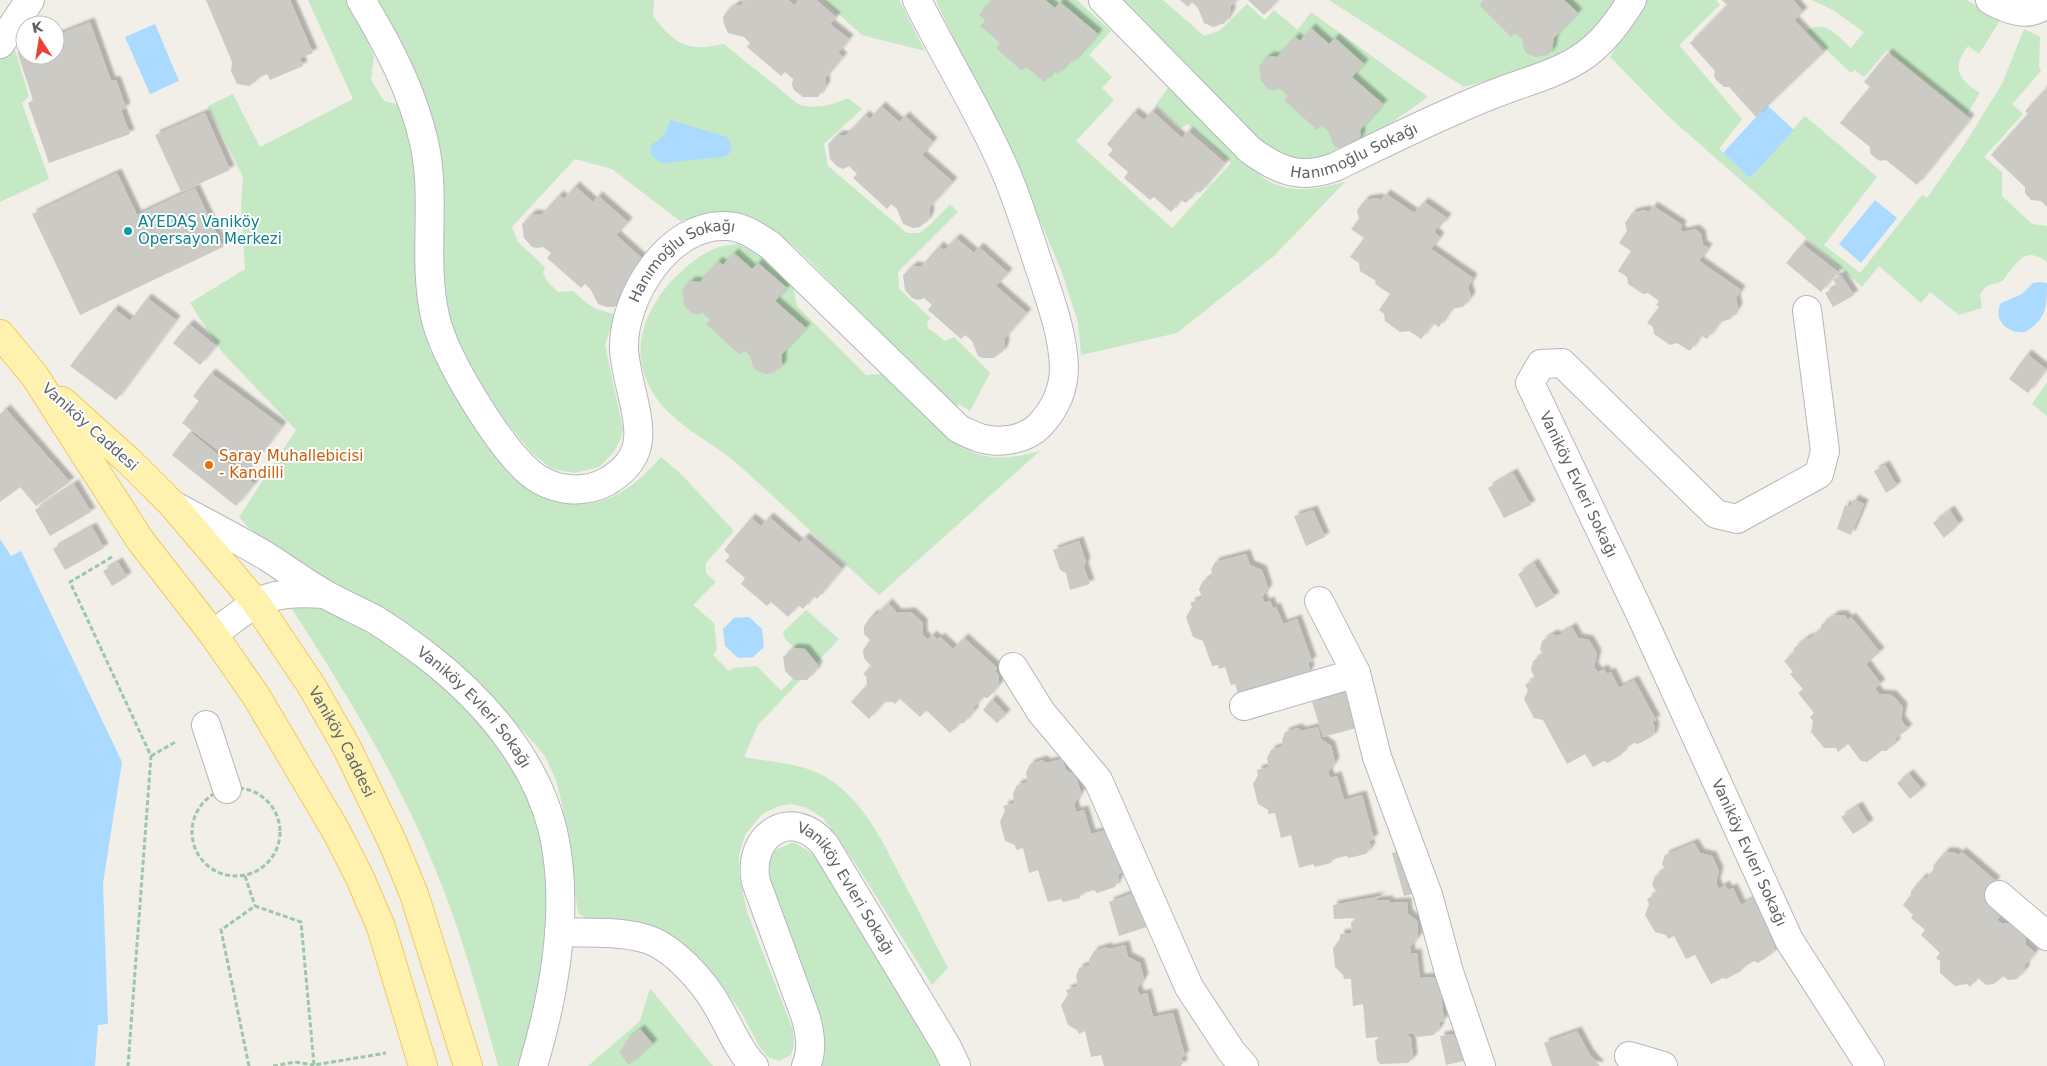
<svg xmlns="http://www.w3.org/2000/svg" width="2047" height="1066" viewBox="0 0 2047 1066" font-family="'DejaVu Sans',sans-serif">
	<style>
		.green { fill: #c5e8c5 }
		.water { fill: #aadaff }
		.building { fill: #cccac5; filter: url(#shadow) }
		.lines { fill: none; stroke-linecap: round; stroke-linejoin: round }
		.minor-casing { stroke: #b5b8bc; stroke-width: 30 }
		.major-casing { stroke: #f2c960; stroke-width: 30 }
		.path { stroke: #9cc7a9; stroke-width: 3; stroke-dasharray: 5 2.5; stroke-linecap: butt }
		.minor { stroke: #fff; stroke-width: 28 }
		.major { stroke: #fff2af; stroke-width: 28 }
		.culture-dot { fill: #0f9aa8; stroke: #fff; stroke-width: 2 }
		.food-dot { fill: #e8710a; stroke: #fff; stroke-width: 2 }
		.labels { text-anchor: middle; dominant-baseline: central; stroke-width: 4; stroke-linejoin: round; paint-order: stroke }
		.street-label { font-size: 15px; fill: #5f6368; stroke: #fff }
		.culture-label { font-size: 15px; fill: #0d838f; stroke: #fff; text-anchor: start }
		.food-label { font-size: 15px; fill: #c56008; stroke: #fff; text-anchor: start }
	</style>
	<defs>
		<filter id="shadow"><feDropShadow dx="4.5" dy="-4.5" stdDeviation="1" flood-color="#0004"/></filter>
	</defs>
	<rect width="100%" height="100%" fill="#f1efe8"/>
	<g class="green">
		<path d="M308 0H347L354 11 374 56 371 80 384 101 401 105 415 163 418 305 430 351 458 397 557 500C565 502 573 504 580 504 614 504 640 481 661 457L682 475 734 531 706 563V573L716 582 693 605 714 623 717 650 713 655 729 671 733 668 757 666 781 691 810 661 785 639 783 632 806 610 839 639 758 725 744 757C769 762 799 763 822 775 864 798 883 843 904 883 919 911 933 940 948 968L932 985 855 863 823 818 805 807 791 804 779 806 762 814 745 835 739 855V874L747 912 793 1030 794 1045 791 1055 779 1061 768 1057 759 1046 741 1012 720 983 699 962 606 921 587 919 578 913 563 808 556 780 545 756 525 733 443 655 371 601 300 565 260 540 239 517 296 430 222 352 190 303 245 269 241 208 243 177 208 106 233 94 260 147 353 99Z"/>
		<path d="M372 0H654L653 16C676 45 686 52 724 44L798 104C815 110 832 105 848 98L862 109 824 144 828 166 907 233H919L932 223 950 204 958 212 898 272 899 289 931 318 927 322 928 328 945 341 954 337 990 373 970 411 959 404 955 409 808 259C761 216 744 208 680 221L612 169 575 159 512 227 518 242 545 267 543 273 547 281 558 292 573 291C588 305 594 310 615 314L605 345 623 429 620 441 613 453 599 467 575 473 552 469 532 453 494 407 465 360 453 334 447 309 443 283V241Z"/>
		<path d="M823 0H899L925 51 862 35Z"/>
		<path d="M936 0H1077L1111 31 1089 55 1112 77 1102 88 1114 100 1076 141 1172 228 1231 163 1188 124 1181 128 1155 106 1170 85C1188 103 1205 120 1222 137 1240 156 1258 181 1284 187 1305 192 1325 187 1345 182L1274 256 1177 333 1081 355 1078 322 1061 270 1017 167 971 77Z"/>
		<path d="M1118 0H1163L1204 36 1219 31 1247 4 1265 20 1274 10 1298 30 1311 12 1428 97 1357 147 1305 163 1279 155 1257 137Z"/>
		<path d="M1329 0H1620C1571 61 1535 67 1464 87Z"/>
		<path d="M1645 0H1716L1720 5 1679 45 1742 119 1719 149 1750 178 1805 116 1877 177 1824 245 1860 273 1922 195 1927 198 1966 142 2002 84 2024 29 2040 37 2039 67 2041 71 2012 104 2023 114 1984 157 2002 172V196L2032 224 2047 226V262C2028 249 2023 255 2009 272 2007 274 2005 279 2002 281 1990 287 1989 281 1980 295L1982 308 1959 315 1930 292 1921 303 1879 266 1862 287 1668 116 1610 57Z"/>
		<path d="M1812 0H1966L2001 19 1979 54 1968 46C1951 69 1958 79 1980 93L1967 114 1887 50 1864 77 1855 70 1851 73 1807 31C1825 18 1838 37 1851 48L1864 32 1833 10Z"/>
		<path d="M13 43 29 96 22 103 49 179 0 202V58Z"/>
		<path d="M738 244 764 258 793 286 797 306 866 375 883 374 958 445C987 462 1009 459 1040 451L879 595C831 551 784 505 734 461 710 441 672 423 655 396 632 361 638 327 661 294 672 278 700 252 719 247 725 245 732 245 738 244Z"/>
		<path d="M2047 382V416L2032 404Z"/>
		<path d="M305 605H317L362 626 436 677 491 737 513 767 529 799 541 842 549 891 547 933 540 990 524 1066H498C480 1000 462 934 436 871 399 778 346 693 292 609Z"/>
		<path d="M794 842 814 855 933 1039 939 1066H814L819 1035 790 931 767 877 770 852Z"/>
		<path d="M650 988 713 1066H588L640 1021Z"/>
	</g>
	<g class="water">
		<path d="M155 24 179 81 150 94 125 37Z"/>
		<path d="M1767 105 1794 130 1750 178 1723 153Z"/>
		<path d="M670 120 727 137 732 147C730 154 728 156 720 157L663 163C656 161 647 153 652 145 654 141 661 140 664 135 667 131 668 125 670 120Z"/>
		<path d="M1875 200 1897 218 1861 263 1839 244Z"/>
		<path d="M2039 282 2047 283C2047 306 2047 319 2025 332 2008 334 1992 320 2001 303L2022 294 2033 283Z"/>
		<path d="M0 539 11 556 21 551 122 762 103 883 108 1024 98 1025 95 1066H0Z"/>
		<path d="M749 617 762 629 764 647 753 657 738 658 725 646 723 629 734 618Z"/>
	</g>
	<g class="building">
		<path d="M206 0H290L313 53 300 58 303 66 270 80 267 74 258 78 255 82 249 86 237 84 231 71 232 62Z"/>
		<path d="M745 0H788L794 5 799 0H816L836 17 830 24 849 39 838 53 843 57 825 78 826 85 818 97H803L794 90 792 85 793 79 785 72 781 76 747 47 750 43 744 37 728 33 724 24 723 17 726 12 736 5H741Z"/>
		<path d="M992 0H1045L1055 8 1060 2 1098 34 1072 63 1069 61 1058 74 1054 70 1044 82 1026 67 1022 71 996 48 1000 43 980 26 986 20 979 15Z"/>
		<path d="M1180 0H1237L1230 7 1231 12 1225 23 1213 27 1204 23 1198 8 1192 2 1188 7Z"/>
		<path d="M1248 0H1278L1264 15Z"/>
		<path d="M1482 0H1564L1578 13 1554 38 1552 50 1548 55 1536 57 1527 54 1524 50 1522 39 1515 33 1511 37 1479 5 1483 1Z"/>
		<path d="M1722 0H1793L1803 12 1794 20 1824 52 1756 117 1729 87H1724L1716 80 1714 75 1715 71 1690 43 1727 5Z"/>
		<path d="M90 22 111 81 116 80 126 108 121 110 130 134 49 163 28 103 33 100 18 54 19 47 25 37V55H55V36Z"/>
		<path d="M1311 28 1329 44 1335 38 1364 64 1352 77 1383 104 1360 130 1361 135 1358 142 1343 149 1334 146 1328 131 1321 126 1317 130 1284 100 1288 96 1279 88 1274 91 1268 89 1261 81 1259 65 1269 56 1277 57 1295 37 1300 41Z"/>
		<path d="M1888 53 1970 119 1917 185 1886 160 1880 161 1874 157 1870 153V147L1840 123 1870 87 1864 82Z"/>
		<path d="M2047 87V207L2041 201 2031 200 2025 193V187L1991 155 2028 114 2025 111Z"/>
		<path d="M881 106 899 122 905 116 933 142 922 155 953 182 929 208 930 213 928 220 920 227 913 228 903 224 897 209 891 204 887 209 853 178 857 174 849 166 843 169 838 167 830 159 828 144 838 135H846L865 115 870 119Z"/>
		<path d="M1152 111 1182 138 1188 131 1225 163 1200 193 1197 191 1186 203 1181 200 1171 212 1154 197 1150 200 1124 178 1128 172 1108 155 1113 150 1107 144 1134 112 1144 120Z"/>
		<path d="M205 113 230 170 181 192 155 135Z"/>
		<path d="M117 173 137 215 195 188 223 247 80 315 32 214Z"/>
		<path d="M575 186 593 202 598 196 628 222 616 235 646 262 623 288 624 292 619 304 614 307H607L598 304 591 290 585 284 581 288 547 258 551 253 543 247 538 248 532 247 524 238 522 224 532 214 541 215 559 195 564 199Z"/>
		<path d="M1386 194 1414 213 1424 202 1447 218 1441 226 1439 225 1434 232 1440 237 1431 249 1473 278 1468 287 1471 297 1463 307 1451 309 1439 327 1433 323 1421 339 1409 331 1400 332 1385 321 1384 314 1379 310 1390 294 1375 284 1376 281 1360 271 1359 263 1350 257 1364 238 1351 229 1359 219 1357 210 1365 200 1377 198 1381 200Z"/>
		<path d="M1653 206 1682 225 1680 230 1683 232 1695 229 1701 234 1703 245 1708 248 1699 261 1741 290 1736 298 1738 308 1731 319 1720 322 1707 339 1701 335 1690 351 1677 343 1670 345 1654 334 1653 327 1647 323 1659 307 1656 305 1659 301 1648 293 1643 294 1628 284 1627 277 1618 271 1631 251 1619 243 1627 231 1625 223 1632 213 1645 210 1649 212Z"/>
		<path d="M956 238 974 253 979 247 1008 273 996 286 1027 313 1004 339 1005 344 1003 351 994 358H982L978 356 972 341 965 335 961 339 928 310 932 305 924 298 918 300 912 298 905 290 903 275 913 266 921 267 939 246 944 250Z"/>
		<path d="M1802 244 1838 272 1821 292 1786 263Z"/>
		<path d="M734 253 752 269 758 263 787 288 775 301 806 328 782 354V366L773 373 766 374 757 371 753 367 750 356 744 350 740 355 706 324 711 320 702 313 697 315 691 313 684 305 682 290 691 281 700 282 718 261 723 265Z"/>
		<path d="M1841 275 1854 295 1833 307 1825 293 1837 286 1833 279Z"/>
		<path d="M147 298 176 320 116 400 70 366 114 309 130 321Z"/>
		<path d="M189 324 216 346 200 365 173 343Z"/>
		<path d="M2027 354 2046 369 2028 393 2009 379Z"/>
		<path d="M211 373 282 426 247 472 182 423 199 401 193 396Z"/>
		<path d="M6 409 70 482 36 506 20 487 0 502V414Z"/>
		<path d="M190 432 254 484 236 506 172 455Z"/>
		<path d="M1885 465 1897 486 1886 493 1874 471Z"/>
		<path d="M1513 473 1531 505 1504 518 1488 488Z"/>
		<path d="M74 484 91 512 50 536 35 510Z"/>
		<path d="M1854 499 1864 504 1851 535 1837 529 1845 505 1850 507Z"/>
		<path d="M1313 510 1325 537 1306 546 1294 516Z"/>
		<path d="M1950 510 1959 524 1944 538 1933 523Z"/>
		<path d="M769 517 799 543 805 537 842 569 817 599 814 596 803 609 798 605 788 617 771 602 767 606 741 584 745 578 725 561 730 556 724 550 751 518 761 526Z"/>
		<path d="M92 527 104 548 65 570 53 549Z"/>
		<path d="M1079 541 1086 562 1083 568 1084 567 1090 584 1070 590 1066 573 1060 570 1053 550Z"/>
		<path d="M1246 554 1250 565 1262 570 1268 588 1262 597 1265 603 1270 601 1273 609 1276 607 1283 624 1297 619 1312 661 1308 663 1310 669 1306 677 1239 697 1235 684 1231 685 1225 667 1219 669 1218 665 1212 666 1203 641 1193 637 1186 617 1192 607 1190 603 1202 598 1199 589 1203 581 1213 576 1211 570 1215 562Z"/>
		<path d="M118 562 127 577 112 586 103 571Z"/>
		<path d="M1534 563 1555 597 1536 608 1518 574Z"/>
		<path d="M888 603 897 613 911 612 923 623V635L928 640 932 635 938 640 940 637 953 649 964 638 997 668 995 671 999 675V685L988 698 983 697 974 707V711L964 723H960L950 733 926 710 920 717 900 699 895 704 893 702H884L869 719 851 702 867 685 866 676 863 674 871 666 864 658 863 650 870 640 864 634V626L872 615H876Z"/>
		<path d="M1835 615H1844L1848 620 1851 617 1880 652 1866 664 1881 684 1875 688 1879 694 1892 695 1903 707 1901 720 1908 729 1895 739 1896 743 1886 751H1881L1867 762 1861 761 1848 744 1838 752 1836 748H1824L1811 732 1813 721 1810 717 1814 713 1798 693 1803 689 1790 674 1793 672 1784 661 1794 652V648L1807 638H1810L1821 630V625Z"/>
		<path d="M1572 627 1578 638 1589 640 1597 654 1594 667 1598 672 1604 669 1607 674 1611 672 1619 688 1634 680 1656 720 1652 722 1655 727 1653 736 1638 744 1634 743 1623 750 1622 754 1608 763 1604 761 1593 767 1585 754 1567 764 1543 720 1534 718 1524 699 1528 690 1525 685 1535 678 1531 670 1533 661 1543 655 1540 649 1542 641 1553 634 1557 636Z"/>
		<path d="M793 648 805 649 818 665 816 670 807 680H794L785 671 783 657Z"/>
		<path d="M1354 690 1364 726 1323 737 1312 702Z"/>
		<path d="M992 699 1006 714 997 723 983 710Z"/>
		<path d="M1318 727 1321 739 1331 746 1335 762 1328 772 1330 778 1337 776 1344 800 1362 795 1374 839 1369 841 1371 847 1366 854 1349 858 1346 856 1333 859 1331 863 1315 867 1313 864 1299 868 1291 835 1281 838 1275 813 1268 814V810L1258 804 1253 784 1258 775 1257 770 1269 767 1267 758 1271 750 1283 746 1282 740 1285 732 1298 728 1301 731Z"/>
		<path d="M1062 759 1066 770 1076 776 1081 793 1074 804 1076 812 1084 810 1091 834 1110 829 1122 872 1118 874 1119 879 1115 887 1097 893 1094 890 1081 894 1080 898 1063 902 1061 899 1048 902 1038 870 1029 873 1023 848 1016 850 1015 845 1005 841 1000 822 1005 810 1003 806 1015 803 1013 794 1017 785 1028 782 1026 773 1030 764 1043 760 1046 763Z"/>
		<path d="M1909 774 1922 789 1910 799 1897 783Z"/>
		<path d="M1858 806 1869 824 1853 834 1841 817Z"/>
		<path d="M1694 843 1700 853 1712 856 1719 871 1716 883 1719 889 1725 885 1728 890 1733 888 1741 905 1754 898 1777 938 1773 940 1775 945 1773 953 1758 963 1754 961 1742 968 1741 971 1726 979 1723 978 1711 984 1695 955 1686 959 1674 936 1668 939 1666 935 1655 932 1645 915 1649 904 1647 899 1657 893 1652 885 1655 876 1665 870 1662 864 1665 855Z"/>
		<path d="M1417 846 1431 889 1404 896 1392 853Z"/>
		<path d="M1945 852H1954L1958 855 1962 852 1996 881 1983 897 2002 914 1997 920 2002 924 2014 922 2026 934V945L2035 953 2025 965V970L2017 979 2008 980 2003 976 1994 984 1986 985 1978 978 1970 987 1967 984 1955 986 1940 973V961L1936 958 1940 953 1921 935 1925 930 1911 918 1913 915 1903 905 1911 895V891L1922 878 1926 879 1934 869 1933 866Z"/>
		<path d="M1141 890 1153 925 1119 936 1109 902Z"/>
		<path d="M1381 896 1374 901 1388 900 1390 903 1407 902 1408 914 1417 921 1418 937 1410 947 1411 954 1417 953 1420 978 1439 977 1444 1021 1440 1022V1027L1434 1035 1417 1037 1414 1033 1407 1034 1411 1038 1413 1058 1408 1063 1380 1064 1377 1060 1375 1041 1379 1037 1366 1038 1363 1004 1353 1006 1351 979H1344L1343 975 1335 967 1333 948 1340 939V934L1352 933 1351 923 1355 918 1334 919 1333 905Z"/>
		<path d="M1125 945 1128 957 1140 963 1144 978 1137 989 1140 995 1147 993 1153 1017 1173 1013 1185 1056 1181 1057 1183 1063 1181 1066H1104L1101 1055 1091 1057 1085 1031 1079 1034 1077 1030 1068 1025 1061 1005 1068 995 1066 990 1078 986 1076 976 1079 968 1090 965 1089 960 1094 951 1107 947 1109 949Z"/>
		<path d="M640 1029 653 1044 629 1065 619 1052 627 1044 625 1042Z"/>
		<path d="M1577 1031 1590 1055 1600 1066H1552L1544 1043Z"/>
		<path d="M1463 1033 1468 1060 1446 1065 1440 1036Z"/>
	</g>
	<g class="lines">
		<g class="minor-casing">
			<g id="minor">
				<path id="s1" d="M361 0C388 45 412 90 424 142 437 199 422 258 435 316 444 358 498 445 530 473 552 491 583 495 608 481 624 471 636 459 638 440 641 414 625 377 624 348 623 297 669 223 726 226 743 226 757 237 770 245L959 429C966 432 973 436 980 438 999 444 1026 440 1040 425 1055 409 1064 389 1064 367 1063 335 1051 302 1041 272 1029 237 1019 202 1004 168 979 110 945 57 917 0"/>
				<path id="s2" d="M1103 0 1250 150C1279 171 1300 180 1335 167 1386 142 1438 116 1491 95 1520 83 1552 76 1579 59 1602 45 1618 22 1632 0"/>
				<path d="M1990 0C2008 10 2029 19 2047 3"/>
				<path d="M0 44 30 0"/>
				<path id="s3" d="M1807 310 1825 451 1819 474 1737 519 1716 514 1562 363 1541 364 1530 383 1638 609 1789 940 1870 1066"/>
				<path id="s4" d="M173 505C204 522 236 538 266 556 285 568 304 582 323 593 340 603 357 610 374 619 392 630 410 643 427 656 483 699 536 760 553 831 570 906 555 992 533 1066"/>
				<path d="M1319 601 1356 673 1377 757 1428 895 1449 972 1481 1066"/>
				<path d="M213 634C258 601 265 590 324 594"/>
				<path d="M1013 667 1041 712 1098 780 1189 987 1231 1051 1244 1066"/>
				<path d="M1244 706 1356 673"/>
				<path d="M206 725 227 789"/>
				<path d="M1999 895 2047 936"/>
				<path d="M559 932C586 933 617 931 643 938 672 945 704 982 718 1007 728 1024 740 1053 754 1066"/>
				<path d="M1629 1056 1663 1066"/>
				<path id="s5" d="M806 1066C813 1050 810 1034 806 1018L756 882C746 835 792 805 825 845L947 1047 956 1066"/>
			</g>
		</g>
		<g class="major-casing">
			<g id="major">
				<path d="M0 334 34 375 140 540 213 634 256 696 336 831 360 878 381 927 423 1066"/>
				<path id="s6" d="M62 401 131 463 172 504 256 603 311 685 346 746 392 841 414 894 468 1066"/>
			</g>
		</g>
		<g class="path">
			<path d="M112 557 70 582 151 756 128 1066"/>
			<path d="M151 756 177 741"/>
			<circle cx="236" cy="832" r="44"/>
			<path d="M245 876 255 906"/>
			<path d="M249 1066 221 930 255 906 301 922 314 1065 386 1053"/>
			<path d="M273 1066 295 1062 314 1065"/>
		</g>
		<use href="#minor" class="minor"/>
		<use href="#major" class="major"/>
	</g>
	<circle class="culture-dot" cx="128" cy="231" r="5"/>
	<circle class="food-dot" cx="209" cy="465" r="5"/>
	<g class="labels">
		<g class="street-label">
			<text stroke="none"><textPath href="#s2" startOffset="324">Hanımoğlu Sokağı</textPath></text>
			<text stroke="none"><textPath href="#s1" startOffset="861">Hanımoğlu Sokağı</textPath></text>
			<text transform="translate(90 427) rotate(42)">Vaniköy Caddesi</text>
			<text stroke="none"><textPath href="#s3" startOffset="652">Vaniköy Evleri Sokağı</textPath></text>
			<text stroke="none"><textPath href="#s4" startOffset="366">Vaniköy Evleri Sokağı</textPath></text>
			<text stroke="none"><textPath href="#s6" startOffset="444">Vaniköy Caddesi</textPath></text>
			<text stroke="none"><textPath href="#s3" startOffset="1058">Vaniköy Evleri Sokağı</textPath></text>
			<text stroke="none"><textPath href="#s5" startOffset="356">Vaniköy Evleri Sokağı</textPath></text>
		</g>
		<g class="culture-label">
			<text x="138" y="222">AYEDAŞ Vaniköy<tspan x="138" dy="17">Opersayon Merkezi</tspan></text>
		</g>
		<g class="food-label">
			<text x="219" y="456">Saray Muhallebicisi<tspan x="219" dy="17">- Kandilli</tspan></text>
		</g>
	</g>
	<g transform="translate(40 40) rotate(348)"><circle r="24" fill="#ffffff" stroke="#bfc1c3"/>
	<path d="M0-4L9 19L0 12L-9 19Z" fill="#ea4335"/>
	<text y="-8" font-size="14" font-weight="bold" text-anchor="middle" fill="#5f6368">K</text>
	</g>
</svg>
